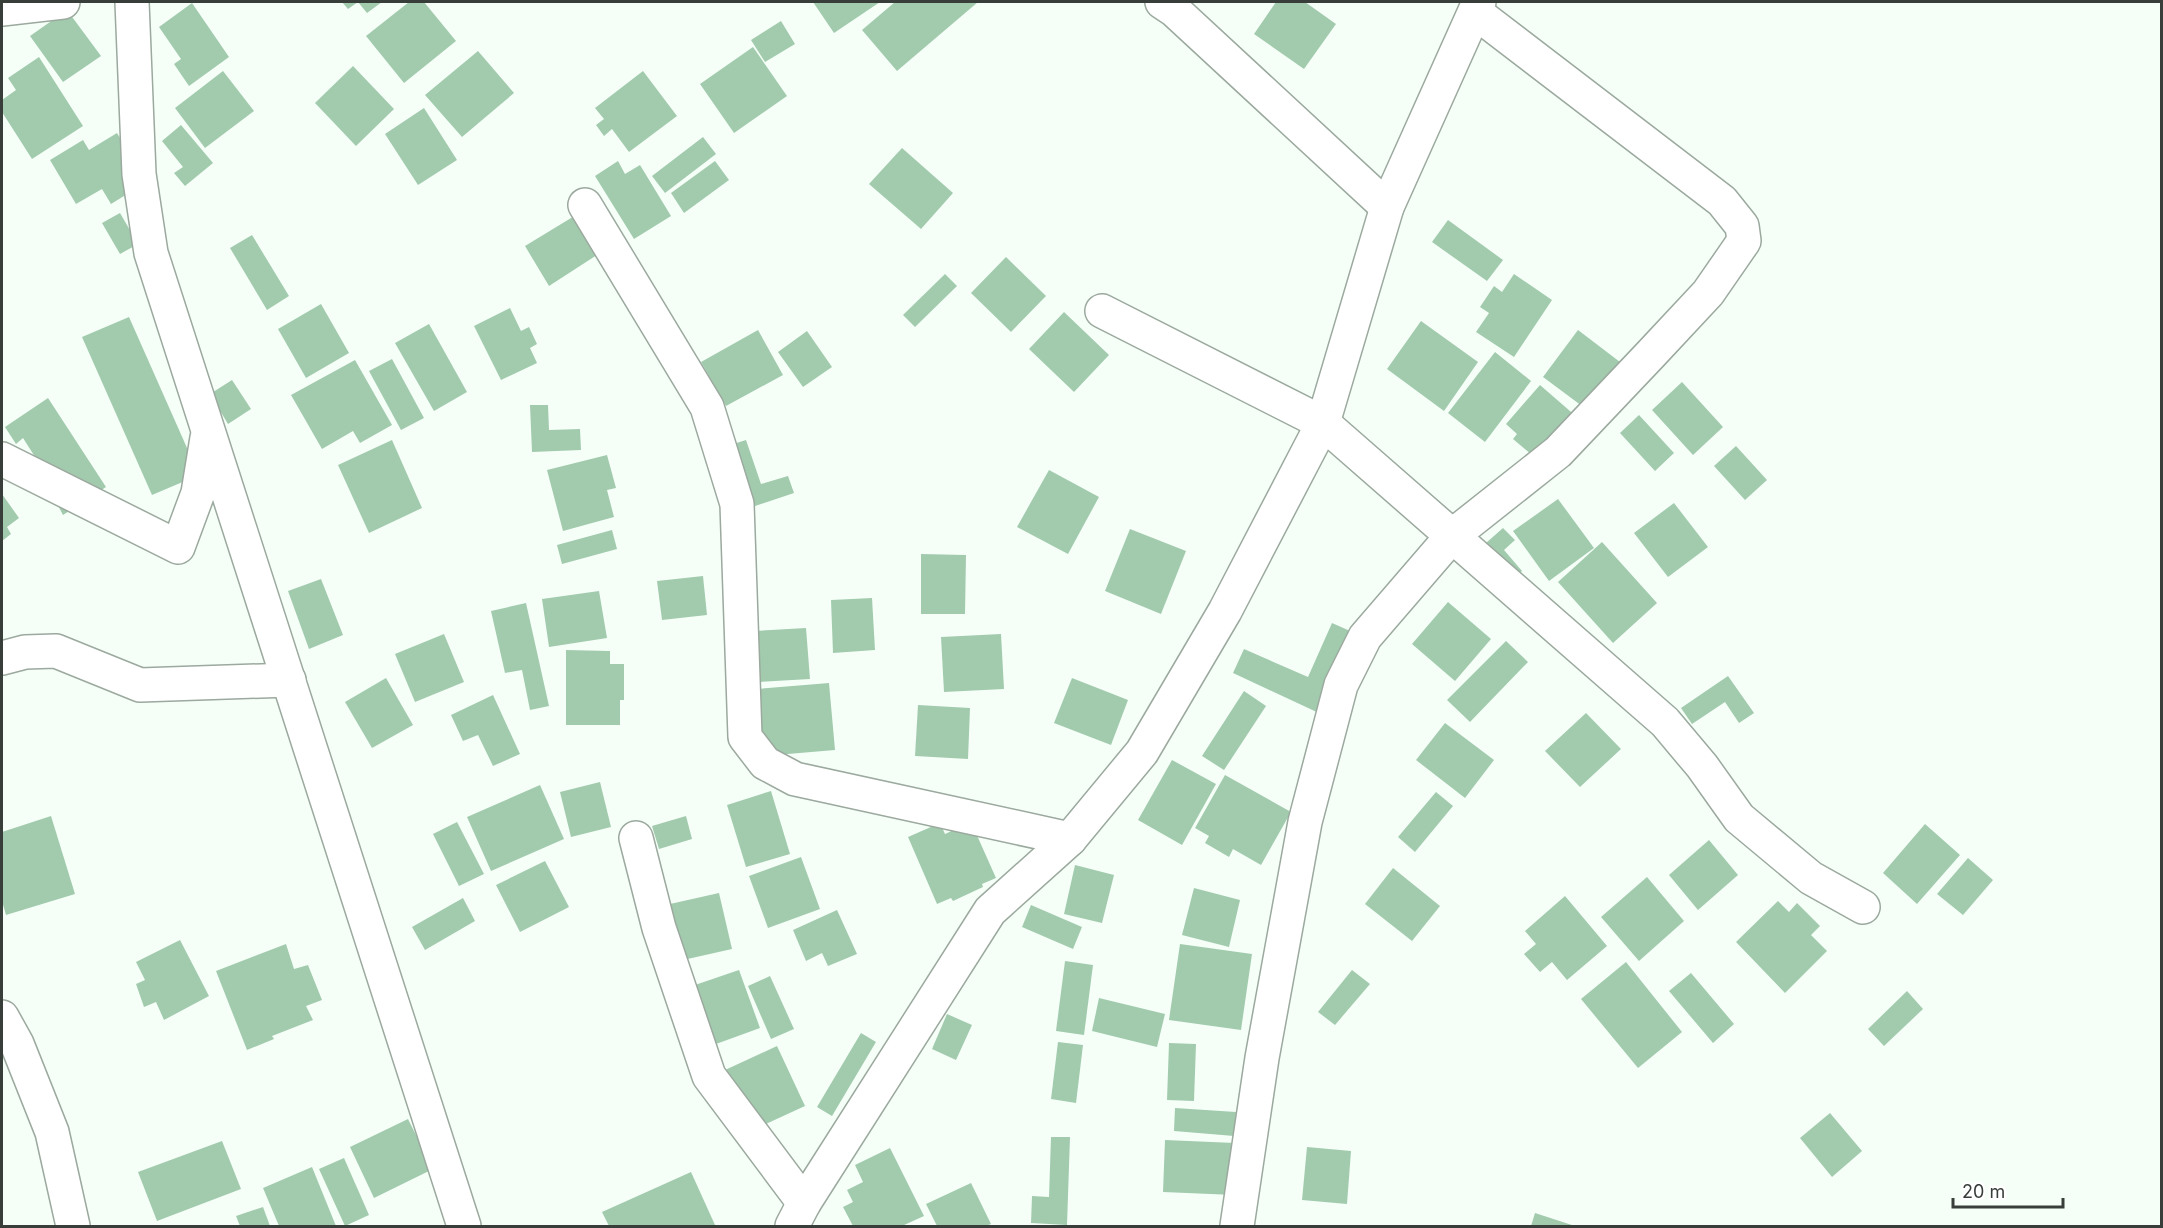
<svg xmlns="http://www.w3.org/2000/svg" width="2163" height="1228" viewBox="0 0 2163 1228" font-family="Inter,sans-serif">
	<style>
		.building { fill: #a2cbae }
		.lines { fill: none; stroke-linecap: round; stroke-linejoin: round }
		.minor-casing { stroke: #9ba99e; stroke-width: 36 }
		.minor { stroke: #fff; stroke-width: 33 }
	</style>
	<rect width="100%" height="100%" fill="#f5fff8"/>
	<g class="building">
		<path d="M342 2H382L367 13 358 2 348 9Z"/>
		<path d="M409 2H424L456 41 404 83 366 36Z"/>
		<path d="M813 2H880L834 33Z"/>
		<path d="M895 2H978L897 71 862 30Z"/>
		<path d="M1276 2H1305L1336 24 1304 69 1254 34Z"/>
		<path d="M192 3 229 57 189 86 174 64 181 59 159 27Z"/>
		<path d="M67 10 101 56 63 82 30 36Z"/>
		<path d="M781 21 795 44 765 62 751 40Z"/>
		<path d="M753 47 787 96 734 133 700 84Z"/>
		<path d="M478 51 514 93 462 137 425 95Z"/>
		<path d="M39 57 83 126 32 159 2 112V100L16 90 8 78Z"/>
		<path d="M353 66 394 109 356 146 315 103Z"/>
		<path d="M223 71 254 111 205 148 175 108Z"/>
		<path d="M643 71 677 116 629 152 612 129 604 136 596 125 604 119 595 108Z"/>
		<path d="M424 108 457 160 418 185 385 134Z"/>
		<path d="M181 125 213 163 185 186 174 173 183 167 162 141Z"/>
		<path d="M117 133 138 167 132 191 111 204 102 189 76 204 50 160 83 140 89 150Z"/>
		<path d="M703 137 716 154 665 193 652 176Z"/>
		<path d="M902 148 953 193 921 229 869 184Z"/>
		<path d="M618 161 625 174 640 165 671 216 634 239 595 176Z"/>
		<path d="M715 161 729 180 684 213 671 193Z"/>
		<path d="M120 213 138 244 120 254 102 223Z"/>
		<path d="M576 215 600 253 549 286 525 246Z"/>
		<path d="M1448 220 1503 260 1487 281 1432 242Z"/>
		<path d="M252 235 289 296 267 310 230 248Z"/>
		<path d="M1006 257 1046 296 1011 332 971 293Z"/>
		<path d="M945 274 957 286 915 327 903 315Z"/>
		<path d="M1514 274 1552 300 1514 357 1476 332 1489 313 1480 307 1494 286 1502 292Z"/>
		<path d="M321 304 349 353 306 378 278 329Z"/>
		<path d="M510 308 521 331 529 327 537 344 530 348 537 363 501 380 474 326Z"/>
		<path d="M1064 312 1109 355 1074 392 1029 349Z"/>
		<path d="M129 317 199 475 152 495 82 337Z"/>
		<path d="M1421 321 1478 362 1444 411 1387 369Z"/>
		<path d="M429 324 467 392 434 411 395 343Z"/>
		<path d="M758 330 783 375 726 406 701 362Z"/>
		<path d="M1578 330 1620 362 1586 409 1543 377Z"/>
		<path d="M807 331 832 367 803 387 778 352Z"/>
		<path d="M1495 352 1531 381 1485 442 1448 413Z"/>
		<path d="M392 359 424 418 401 430 369 371Z"/>
		<path d="M355 360 392 425 360 443 353 431 322 449 291 395Z"/>
		<path d="M232 380 251 409 228 424 210 394Z"/>
		<path d="M1682 382 1723 427 1693 455 1652 410Z"/>
		<path d="M1540 385 1578 418 1532 455 1513 439 1517 434 1506 424Z"/>
		<path d="M48 398 106 487 63 515 53 496 58 493 23 438 16 444 5 427Z"/>
		<path d="M530 405H548L549 430 580 429 581 450 532 452Z"/>
		<path d="M1639 415 1674 453 1655 471 1620 433Z"/>
		<path d="M392 440 422 508 369 533 338 465Z"/>
		<path d="M746 440 761 484 788 476 794 493 749 508 727 446Z"/>
		<path d="M1736 446 1767 480 1745 500 1714 466Z"/>
		<path d="M607 455 616 488 607 490 614 517 563 531 547 470Z"/>
		<path d="M1049 470 1099 497 1068 554 1017 527Z"/>
		<path d="M2 494 19 518 7 527 11 534 2 541Z"/>
		<path d="M1558 499 1594 548 1549 581 1513 531Z"/>
		<path d="M1674 503 1708 547 1668 577 1634 533Z"/>
		<path d="M1503 528 1515 540 1504 550 1522 571 1509 583 1478 550Z"/>
		<path d="M1130 529 1186 551 1161 614 1105 591Z"/>
		<path d="M612 530 617 549 562 564 557 545Z"/>
		<path d="M1602 542 1657 603 1613 643 1558 582Z"/>
		<path d="M921 554 966 555 965 614H921Z"/>
		<path d="M703 576 707 615 662 620 657 581Z"/>
		<path d="M321 579 343 635 309 649 288 591Z"/>
		<path d="M599 591 607 638 549 647 542 599Z"/>
		<path d="M872 598 875 650 833 653 831 600Z"/>
		<path d="M1448 602 1491 639 1455 681 1412 644Z"/>
		<path d="M526 603 549 706 530 710 522 670 505 673 491 611Z"/>
		<path d="M1332 623 1357 634 1321 714 1233 673 1244 649 1308 677Z"/>
		<path d="M806 628 810 679 759 682 755 631Z"/>
		<path d="M444 634 464 682 415 702 395 654Z"/>
		<path d="M1001 634 1004 689 944 692 941 637Z"/>
		<path d="M1506 641 1528 662 1470 722 1447 700Z"/>
		<path d="M566 650 610 651V664H624V700H620V725H566Z"/>
		<path d="M1728 676 1754 713 1739 723 1725 702 1692 724 1681 708Z"/>
		<path d="M386 678 413 725 372 748 345 702Z"/>
		<path d="M1072 678 1128 700 1111 745 1054 723Z"/>
		<path d="M829 683 835 750 764 756 757 689Z"/>
		<path d="M1244 691 1266 706 1224 770 1202 756Z"/>
		<path d="M493 695 520 754 493 766 478 735 463 741 451 715Z"/>
		<path d="M918 705 970 708 968 759 915 756Z"/>
		<path d="M1586 713 1621 749 1580 787 1545 751Z"/>
		<path d="M1445 723 1494 760 1465 798 1416 760Z"/>
		<path d="M1172 760 1216 784 1182 845 1138 820Z"/>
		<path d="M1225 775 1291 812 1261 865 1233 849 1229 857 1205 843 1209 836 1195 828Z"/>
		<path d="M600 782 611 827 571 837 560 792Z"/>
		<path d="M540 785 564 839 491 871 467 817Z"/>
		<path d="M771 791 790 854 746 867 727 805Z"/>
		<path d="M1436 792 1453 806 1415 852 1398 837Z"/>
		<path d="M51 816 75 894 6 915 2 901V832Z"/>
		<path d="M686 816 692 839 659 849 652 826Z"/>
		<path d="M457 822 484 874 459 886 433 834Z"/>
		<path d="M971 822 996 878 982 884 983 887 953 901 951 898 937 904 908 837 940 823 945 834Z"/>
		<path d="M1925 824 1960 855 1917 904 1883 873Z"/>
		<path d="M1709 840 1738 875 1698 910 1669 875Z"/>
		<path d="M801 857 820 909 768 928 749 876Z"/>
		<path d="M1968 858 1993 880 1963 915 1937 894Z"/>
		<path d="M545 861 569 907 520 932 496 885Z"/>
		<path d="M1075 865 1114 875 1102 923 1064 914Z"/>
		<path d="M1393 868 1440 906 1412 941 1365 904Z"/>
		<path d="M1647 877 1684 921 1639 961 1601 917Z"/>
		<path d="M1194 888 1240 900 1229 947 1182 935Z"/>
		<path d="M719 893 732 949 683 960 670 904Z"/>
		<path d="M1565 896 1607 946 1567 980 1552 962 1540 972 1524 954 1536 944 1525 931Z"/>
		<path d="M463 898 475 921 425 950 412 927Z"/>
		<path d="M1778 901 1789 912 1797 903 1820 926 1811 935 1827 951 1785 993 1736 942Z"/>
		<path d="M1031 905 1082 927 1073 949 1022 927Z"/>
		<path d="M837 910 857 954 828 966 822 953 806 961 793 930Z"/>
		<path d="M180 940 209 996 164 1020 156 1002 144 1007 136 984 145 980 136 962Z"/>
		<path d="M286 944 294 969 308 965 322 1000 306 1006 313 1020 272 1036 274 1039 247 1050 216 971Z"/>
		<path d="M1180 944 1252 954 1241 1030 1169 1020Z"/>
		<path d="M1065 961 1093 965 1084 1035 1056 1031Z"/>
		<path d="M1626 962 1682 1032 1638 1068 1581 999Z"/>
		<path d="M739 970 760 1028 716 1044 695 985Z"/>
		<path d="M1352 970 1370 984 1335 1025 1318 1012Z"/>
		<path d="M1691 973 1734 1024 1713 1043 1669 991Z"/>
		<path d="M770 976 794 1029 771 1039 748 986Z"/>
		<path d="M1907 991 1923 1009 1884 1046 1868 1029Z"/>
		<path d="M1099 998 1165 1014 1157 1047 1092 1031Z"/>
		<path d="M947 1014 972 1025 956 1060 932 1049Z"/>
		<path d="M861 1033 876 1042 832 1116 817 1107Z"/>
		<path d="M1058 1042 1083 1045 1076 1103 1051 1099Z"/>
		<path d="M1169 1043 1196 1044 1194 1101 1167 1100Z"/>
		<path d="M777 1046 805 1106 753 1130 725 1070Z"/>
		<path d="M1175 1108 1236 1112 1234 1136 1174 1131Z"/>
		<path d="M1830 1113 1862 1151 1832 1177 1800 1138Z"/>
		<path d="M408 1119 433 1169 374 1198 350 1147Z"/>
		<path d="M1051 1137H1070L1067 1225 1031 1223 1032 1196 1049 1197Z"/>
		<path d="M1165 1140 1235 1143 1234 1195 1163 1192Z"/>
		<path d="M222 1141 241 1189 157 1221 138 1172Z"/>
		<path d="M1307 1147 1351 1151 1347 1204 1302 1200Z"/>
		<path d="M890 1148 924 1216 902 1226H853L843 1207 853 1202 847 1190 863 1182 855 1165Z"/>
		<path d="M344 1158 369 1215 345 1226 319 1169Z"/>
		<path d="M312 1167 336 1226H279L263 1188Z"/>
		<path d="M691 1172 715 1225 712 1226H609L602 1212Z"/>
		<path d="M971 1183 991 1224 986 1226H937L926 1204Z"/>
		<path d="M263 1207 270 1226H240L236 1216Z"/>
		<path d="M1535 1213 1575 1226H1531Z"/>
	</g>
	<g class="lines">
		<g class="minor-casing">
			<g id="minor">
				<path d="M132 2 139 174 151 253 464 1226"/>
				<path d="M1162 2 1174 10 1387 207"/>
				<path d="M2 9 63 2"/>
				<path d="M585 205 707 407 737 504 745 737 765 763 795 779 1070 839"/>
				<path d="M1102 311 1323 423 1665 722 1702 766 1739 818 1811 878 1863 907"/>
				<path d="M2 459 178 547 198 493 207 438"/>
				<path d="M2 658 25 652 56 651 140 685 289 680"/>
				<path d="M636 838 659 928 709 1076 804 1203"/>
				<path d="M2 1017 17 1044 52 1132 73 1226"/>
				<path d="M792 1226 804 1203 990 911 1070 839 1142 752 1225 611 1323 423 1387 207 1479 2"/>
				<path d="M1237 1226 1262 1058 1305 822 1341 685 1365 637 1452 536 1558 452 1651 354 1708 293 1744 241 1742 226 1722 201 1475 12"/>
			</g>
		</g>
		<use href="#minor" class="minor"/>
	</g>
	<rect width="2163" height="1228" fill="none" stroke="#383e39" stroke-width="6"/>
	<path d="M1953 1198v9h110v-9" fill="none" stroke="#383e39" stroke-width="3"/>
	<text x="1962" y="1198" font-size="18" fill="#383e39" stroke="#ffffff" stroke-width="4.5" paint-order="stroke">20 m</text>
</svg>
